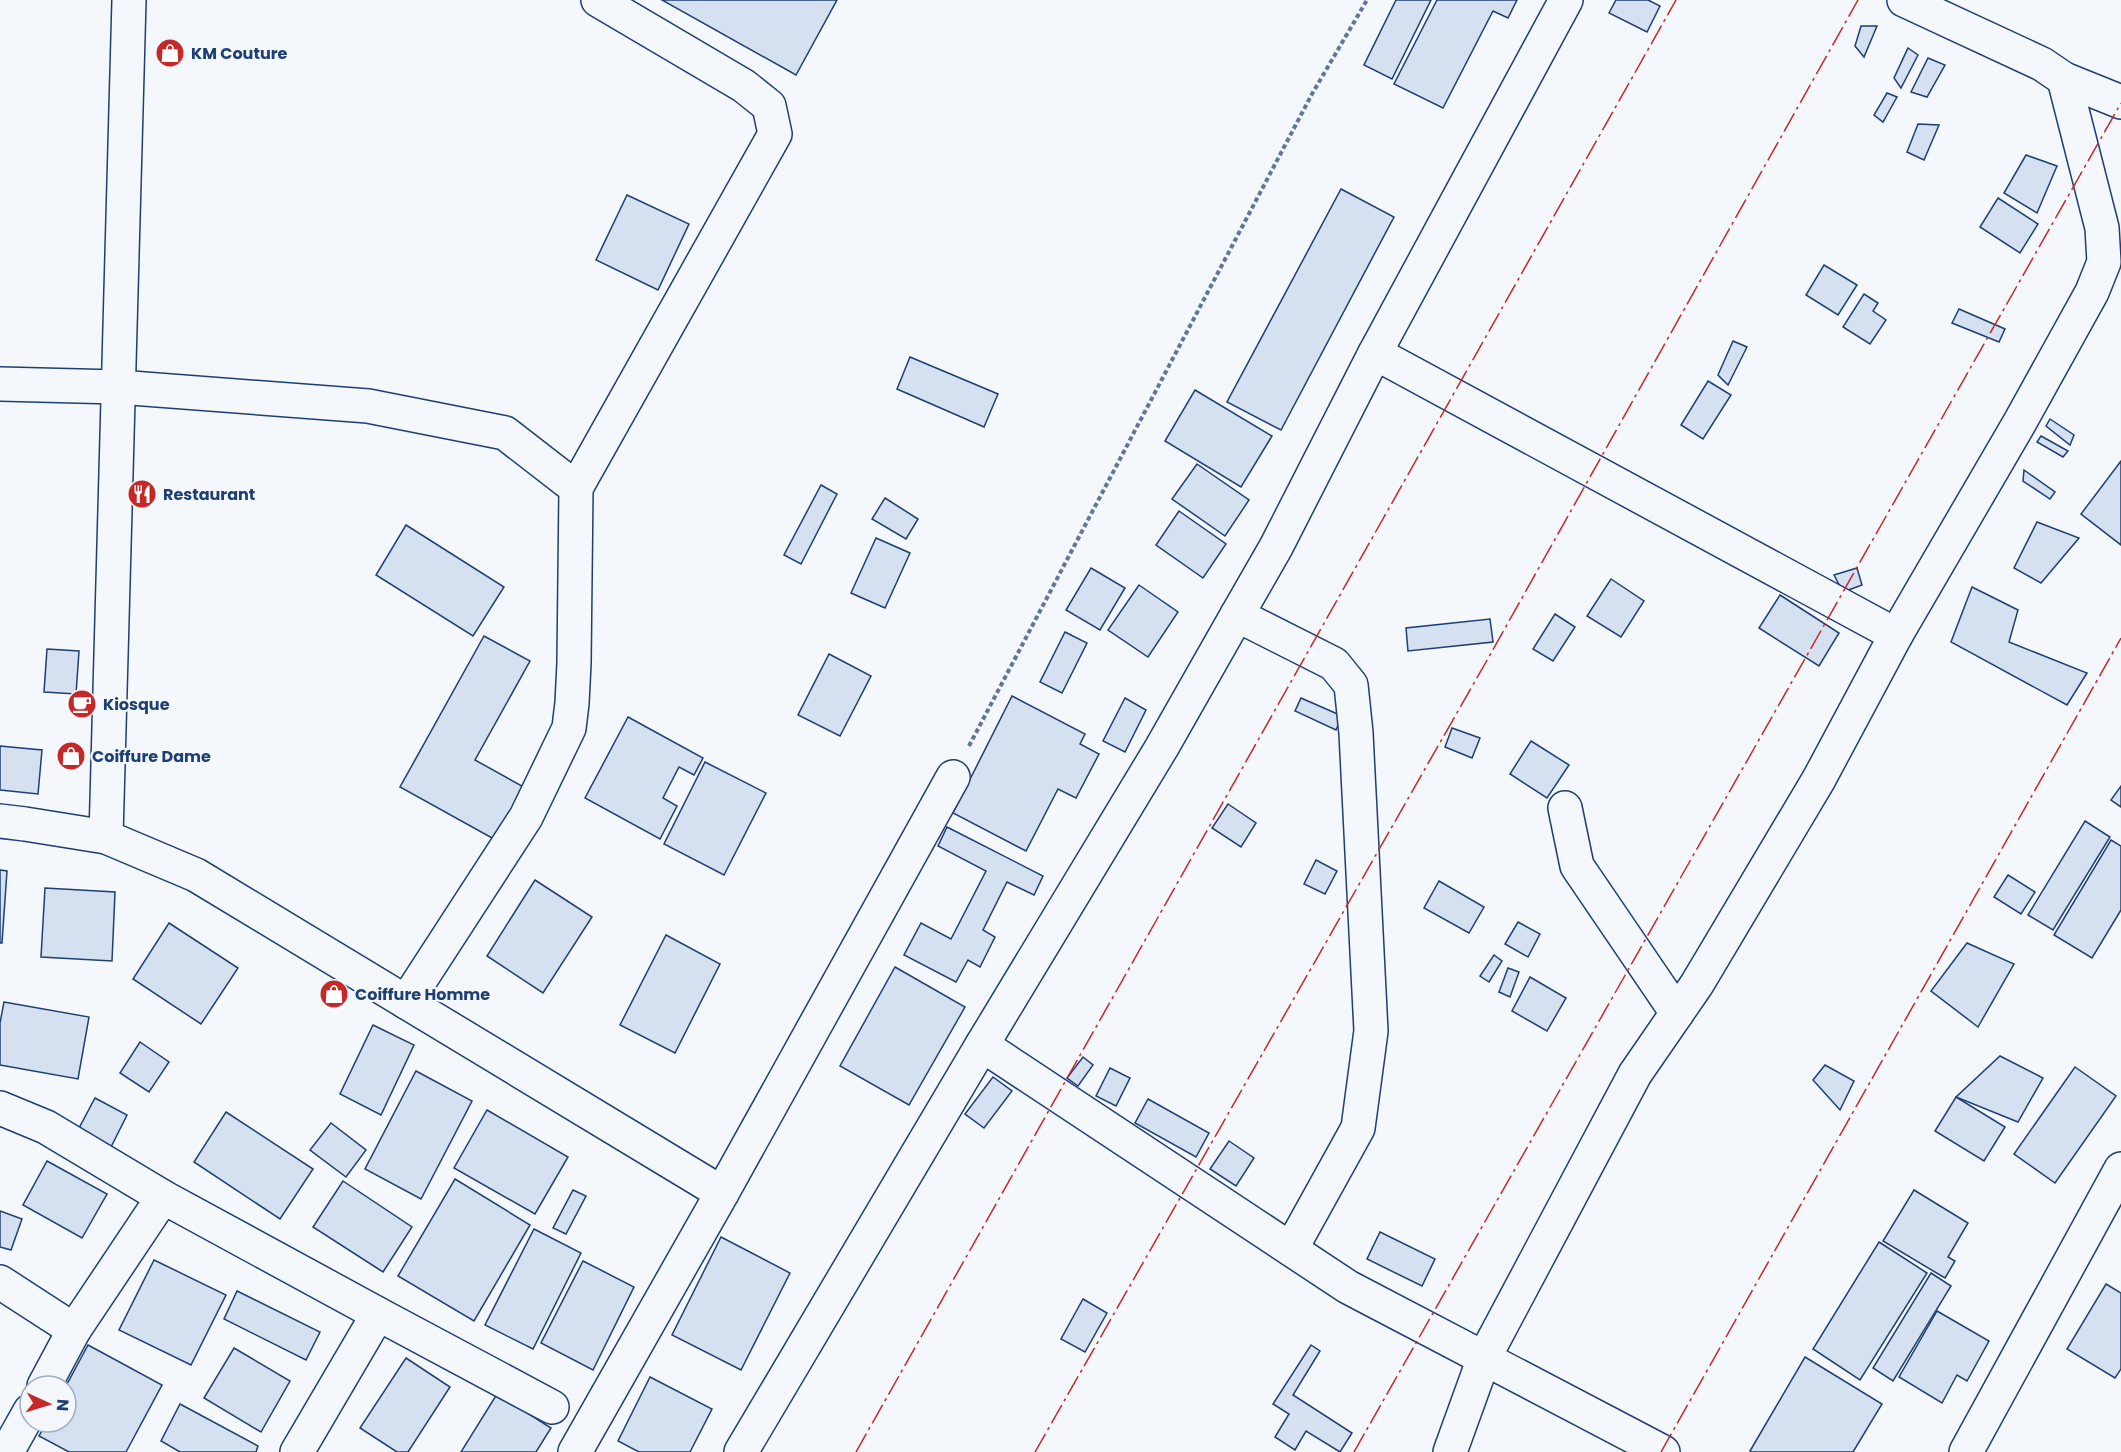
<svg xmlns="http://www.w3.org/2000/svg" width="2121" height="1452" viewBox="0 0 2121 1452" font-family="Poppins,sans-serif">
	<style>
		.building { fill: #d5e0f0; stroke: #1d3f73; stroke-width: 1.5 }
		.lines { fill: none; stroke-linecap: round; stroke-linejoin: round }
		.street-casing { stroke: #1d3f73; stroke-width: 36 }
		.path { stroke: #5e769c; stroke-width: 4; stroke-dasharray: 4.5 3; stroke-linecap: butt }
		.street { stroke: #f4f7fb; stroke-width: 33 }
		.power { stroke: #c62828; stroke-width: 1.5; stroke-dasharray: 21 4.5 3 4.5; stroke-linecap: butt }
		.labels { text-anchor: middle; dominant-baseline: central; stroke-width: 4.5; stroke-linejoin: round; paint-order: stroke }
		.poi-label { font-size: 16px; font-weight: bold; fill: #1d3f73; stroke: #f4f7fb; text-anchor: start }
	</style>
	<rect width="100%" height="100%" fill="#f4f7fb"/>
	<g class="building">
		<path d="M662 0H837L796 75Z"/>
		<path d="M1396 0H1431L1392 79 1364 65Z"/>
		<path d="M1437 0H1517L1508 18 1493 11 1443 108 1394 84Z"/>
		<path d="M1616 0H1648L1660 6 1647 32 1609 13Z"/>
		<path d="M1861 26H1877L1864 57 1855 46Z"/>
		<path d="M1908 48 1918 55 1901 88 1894 78Z"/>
		<path d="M1928 58 1945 65 1927 97 1911 92Z"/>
		<path d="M1887 93 1897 97 1883 122 1874 115Z"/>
		<path d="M1918 124 1939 125 1924 160 1907 152Z"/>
		<path d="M2026 155 2057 166 2037 213 2004 193Z"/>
		<path d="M1341 189 1394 217 1281 430 1227 402Z"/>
		<path d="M627 195 689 224 658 290 596 260Z"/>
		<path d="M1998 198 2038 224 2020 253 1980 227Z"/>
		<path d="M1824 265 1857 285 1838 315 1806 295Z"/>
		<path d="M1864 294 1878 303 1873 311 1886 320 1870 344 1843 327Z"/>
		<path d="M1959 309 2005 329 1999 342 1952 323Z"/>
		<path d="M1733 341 1747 347 1728 385 1718 375Z"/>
		<path d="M910 357 998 394 984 427 897 389Z"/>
		<path d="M1708 381 1731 395 1703 439 1681 425Z"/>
		<path d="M1195 390 1272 436 1241 487 1165 441Z"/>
		<path d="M2050 419 2074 435 2070 445 2046 426Z"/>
		<path d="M2041 436 2068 451 2063 457 2037 442Z"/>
		<path d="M2121 461V545L2081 514Z"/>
		<path d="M1197 464 1249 500 1225 536 1172 499Z"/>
		<path d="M2024 470 2055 492 2050 499 2023 481Z"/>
		<path d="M821 485 837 494 801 564 784 555Z"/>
		<path d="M885 498 918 519 906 539 872 519Z"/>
		<path d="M1179 511 1226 544 1203 578 1156 545Z"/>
		<path d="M2037 522 2079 538 2041 583 2014 568Z"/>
		<path d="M406 525 504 587 473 636 376 575Z"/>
		<path d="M876 538 910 553 885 608 851 593Z"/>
		<path d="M1091 568 1125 588 1100 630 1066 610Z"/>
		<path d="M1857 568 1862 585 1843 592 1834 575Z"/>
		<path d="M1611 579 1644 601 1621 637 1587 616Z"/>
		<path d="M1139 585 1178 612 1148 657 1108 630Z"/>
		<path d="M1972 587 2018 610 2009 642 2087 673 2067 705 1951 642Z"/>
		<path d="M1780 595 1839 633 1819 666 1759 628Z"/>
		<path d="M1555 614 1575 627 1553 661 1533 649Z"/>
		<path d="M1490 619 1493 642 1408 651 1406 628Z"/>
		<path d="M1065 632 1087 643 1062 693 1040 682Z"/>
		<path d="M484 636 530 661 475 760 531 791 501 843 400 787Z"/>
		<path d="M47 649 79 651 76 694 44 692Z"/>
		<path d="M829 654 871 676 840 736 798 715Z"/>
		<path d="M1012 696 1085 734 1080 744 1099 754 1076 798 1058 789 1026 851 953 813Z"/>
		<path d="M1125 698 1146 710 1125 752 1103 741Z"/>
		<path d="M1301 698 1342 716 1336 730 1295 711Z"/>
		<path d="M628 717 703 758 694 775 679 767 663 798 677 806 660 839 585 798Z"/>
		<path d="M1452 728 1480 738 1472 758 1445 747Z"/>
		<path d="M1531 741 1569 765 1547 798 1510 774Z"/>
		<path d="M0 746 42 750 38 794 0 790Z"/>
		<path d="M705 762 766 793 724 875 664 844Z"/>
		<path d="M2121 786V807L2111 800Z"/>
		<path d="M1228 804 1256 823 1241 847 1212 828Z"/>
		<path d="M2085 821 2110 837 2053 930 2028 915Z"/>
		<path d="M947 827 1043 876 1034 895 1007 882 983 930 995 937 980 967 968 960 956 982 904 955 921 923 951 939 986 871 938 846Z"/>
		<path d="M2111 840 2121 846V910L2092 958 2054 935Z"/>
		<path d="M1316 860 1337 871 1325 894 1304 884Z"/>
		<path d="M0 870 7 871 2 943H0Z"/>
		<path d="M2008 875 2035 892 2021 914 1994 897Z"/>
		<path d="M535 880 592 917 543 993 487 956Z"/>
		<path d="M1439 881 1484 907 1469 933 1424 908Z"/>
		<path d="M45 888 115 892 112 961 41 957Z"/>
		<path d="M1518 922 1540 934 1528 957 1505 944Z"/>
		<path d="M169 923 238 968 201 1024 133 979Z"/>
		<path d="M666 935 720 964 675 1053 620 1025Z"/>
		<path d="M1967 943 2014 964 1978 1027 1931 991Z"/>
		<path d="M1494 955 1502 961 1489 982 1480 976Z"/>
		<path d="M895 967 965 1007 909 1105 840 1066Z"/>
		<path d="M1508 968 1519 972 1510 997 1499 992Z"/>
		<path d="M1530 977 1566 998 1547 1031 1512 1011Z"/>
		<path d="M4 1002 89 1017 78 1079 0 1065V1023Z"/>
		<path d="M373 1025 414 1045 381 1115 340 1094Z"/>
		<path d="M140 1042 169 1062 149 1092 120 1073Z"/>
		<path d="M2000 1056 2043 1078 2018 1122 1956 1097Z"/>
		<path d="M1083 1057 1093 1065 1078 1086 1067 1078Z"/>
		<path d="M1825 1065 1854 1081 1840 1110 1813 1080Z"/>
		<path d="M2075 1067 2116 1096 2055 1183 2014 1154Z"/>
		<path d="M1110 1068 1130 1078 1116 1106 1096 1096Z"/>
		<path d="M416 1071 472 1101 421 1199 365 1169Z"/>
		<path d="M993 1077 1012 1091 984 1128 965 1114Z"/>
		<path d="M1956 1097 2005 1127 1984 1161 1935 1131Z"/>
		<path d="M95 1098 127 1115 111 1147 78 1130Z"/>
		<path d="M1148 1099 1209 1133 1196 1157 1135 1123Z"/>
		<path d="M487 1110 568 1157 535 1214 454 1168Z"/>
		<path d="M226 1112 313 1169 280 1219 194 1162Z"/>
		<path d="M331 1123 366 1150 346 1177 310 1150Z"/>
		<path d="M1229 1141 1254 1158 1236 1186 1210 1169Z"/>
		<path d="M47 1161 107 1194 82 1238 23 1205Z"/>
		<path d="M455 1179 530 1225 474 1321 398 1276Z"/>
		<path d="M343 1181 412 1227 383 1272 313 1227Z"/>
		<path d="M573 1190 586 1196 566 1234 553 1228Z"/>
		<path d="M1914 1190 1968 1223 1948 1257 1955 1261 1945 1278 1883 1241Z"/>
		<path d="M0 1211 22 1219 11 1250 0 1247Z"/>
		<path d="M534 1229 581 1253 533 1349 485 1325Z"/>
		<path d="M1380 1232 1435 1259 1422 1286 1367 1259Z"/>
		<path d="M721 1237 790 1273 741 1370 672 1335Z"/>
		<path d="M1879 1242 1927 1273 1860 1380 1813 1349Z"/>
		<path d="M154 1260 226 1295 191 1365 119 1330Z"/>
		<path d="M583 1261 634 1287 593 1370 541 1343Z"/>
		<path d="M1931 1273 1951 1286 1893 1381 1873 1368Z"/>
		<path d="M2106 1284 2121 1293V1369L2115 1378 2067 1349Z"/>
		<path d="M237 1291 320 1332 306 1360 224 1319Z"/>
		<path d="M1083 1299 1107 1313 1085 1352 1061 1339Z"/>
		<path d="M1937 1311 1989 1341 1967 1381 1957 1375 1942 1403 1899 1377Z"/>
		<path d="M88 1345 162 1385 126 1452H69L39 1436 47 1422H66V1386Z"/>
		<path d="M1311 1345 1320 1351 1293 1395 1352 1433 1340 1452 1306 1431 1295 1450 1275 1437 1289 1414 1273 1404Z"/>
		<path d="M234 1348 290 1381 261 1432 204 1398Z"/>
		<path d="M1805 1357 1882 1404 1853 1452H1751L1750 1451Z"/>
		<path d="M406 1358 450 1387 408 1452H397L360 1428Z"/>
		<path d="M650 1377 712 1409 690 1452H639L618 1441Z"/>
		<path d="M497 1394 551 1428 536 1452H461Z"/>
		<path d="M180 1404 258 1446 256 1452H180L161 1441Z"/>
	</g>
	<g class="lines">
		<g class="street-casing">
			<g id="street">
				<path d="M2064 79 2121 102"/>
				<path d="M1375 353 1896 635"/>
				<path d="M0 384 118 387 368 406 505 433 576 488 574 663 572 703 569 728 526 817 406 1002"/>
				<path d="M576 488 775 134 769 106 744 86 598 0"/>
				<path d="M1237 615 1334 664 1351 685 1356 733 1371 1031 1358 1128 1291 1249"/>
				<path d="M1565 808 1577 866 1677 1013"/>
				<path d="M0 821 25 824 106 837 196 875 722 1193"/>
				<path d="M106 837 129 0"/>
				<path d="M982 1045 1348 1287 1663 1452"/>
				<path d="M0 1108 46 1127 163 1197 378 1314 297 1452"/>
				<path d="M0 1282 74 1330"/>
				<path d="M378 1314 552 1407"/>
				<path d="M44 1386 74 1330 163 1197"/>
				<path d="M7 1452 30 1411"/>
				<path d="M575 1452 722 1193 953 777"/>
				<path d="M741 1452 982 1045 1162 747 1237 615 1276 547 1375 353 1566 0"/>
				<path d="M1450 1452 1484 1358 1635 1074 1697 984 1819 779 1896 635 2020 422 2092 292 2104 262 2102 228 2064 79 2042 64 1904 0"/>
				<path d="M1966 1452 2121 1169"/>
			</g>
		</g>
		<path class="path" d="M969 746 1312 94 1367 0"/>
		<use href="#street" class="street"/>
		<g class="power">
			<path d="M856 1452 1676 0"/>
			<path d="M1035 1452 1486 662 1858 0"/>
			<path d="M1354 1452 2121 103"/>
			<path d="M1661 1452 2121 638"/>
		</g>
	</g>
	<defs>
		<g id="shop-disc" transform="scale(1.5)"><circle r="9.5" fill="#c62828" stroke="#f4f7fb"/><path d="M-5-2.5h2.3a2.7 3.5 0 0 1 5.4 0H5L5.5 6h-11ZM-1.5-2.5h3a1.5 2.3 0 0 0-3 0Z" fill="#fff"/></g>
		<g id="restaurant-disc" transform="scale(1.5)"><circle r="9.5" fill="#c62828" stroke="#f4f7fb"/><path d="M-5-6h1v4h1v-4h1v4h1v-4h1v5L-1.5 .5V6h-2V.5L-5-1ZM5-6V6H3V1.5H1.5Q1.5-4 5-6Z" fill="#fff"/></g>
		<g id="cafe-disc" transform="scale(1.5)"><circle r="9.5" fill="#c62828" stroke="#f4f7fb"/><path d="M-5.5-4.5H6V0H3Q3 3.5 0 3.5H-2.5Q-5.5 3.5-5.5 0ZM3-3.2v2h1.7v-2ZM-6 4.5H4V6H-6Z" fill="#fff"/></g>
	</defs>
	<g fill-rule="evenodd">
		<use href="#shop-disc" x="170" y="53"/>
		<use href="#restaurant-disc" x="142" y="494"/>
		<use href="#cafe-disc" x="82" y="704"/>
		<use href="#shop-disc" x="71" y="756"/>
		<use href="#shop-disc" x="334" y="994"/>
	</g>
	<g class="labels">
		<g class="poi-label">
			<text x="191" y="53">KM Couture</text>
			<text x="163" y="494">Restaurant</text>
			<text x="103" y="704">Kiosque</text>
			<text x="92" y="756">Coiffure Dame</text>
			<text x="355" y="994">Coiffure Homme</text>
		</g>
	</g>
	<g transform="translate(48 1404) rotate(94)"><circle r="28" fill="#f4f7fb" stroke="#9eadc5" stroke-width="1.5"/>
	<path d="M0-4.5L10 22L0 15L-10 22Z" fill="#c62828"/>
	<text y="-9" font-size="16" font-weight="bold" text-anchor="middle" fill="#1d3f73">N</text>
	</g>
</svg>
